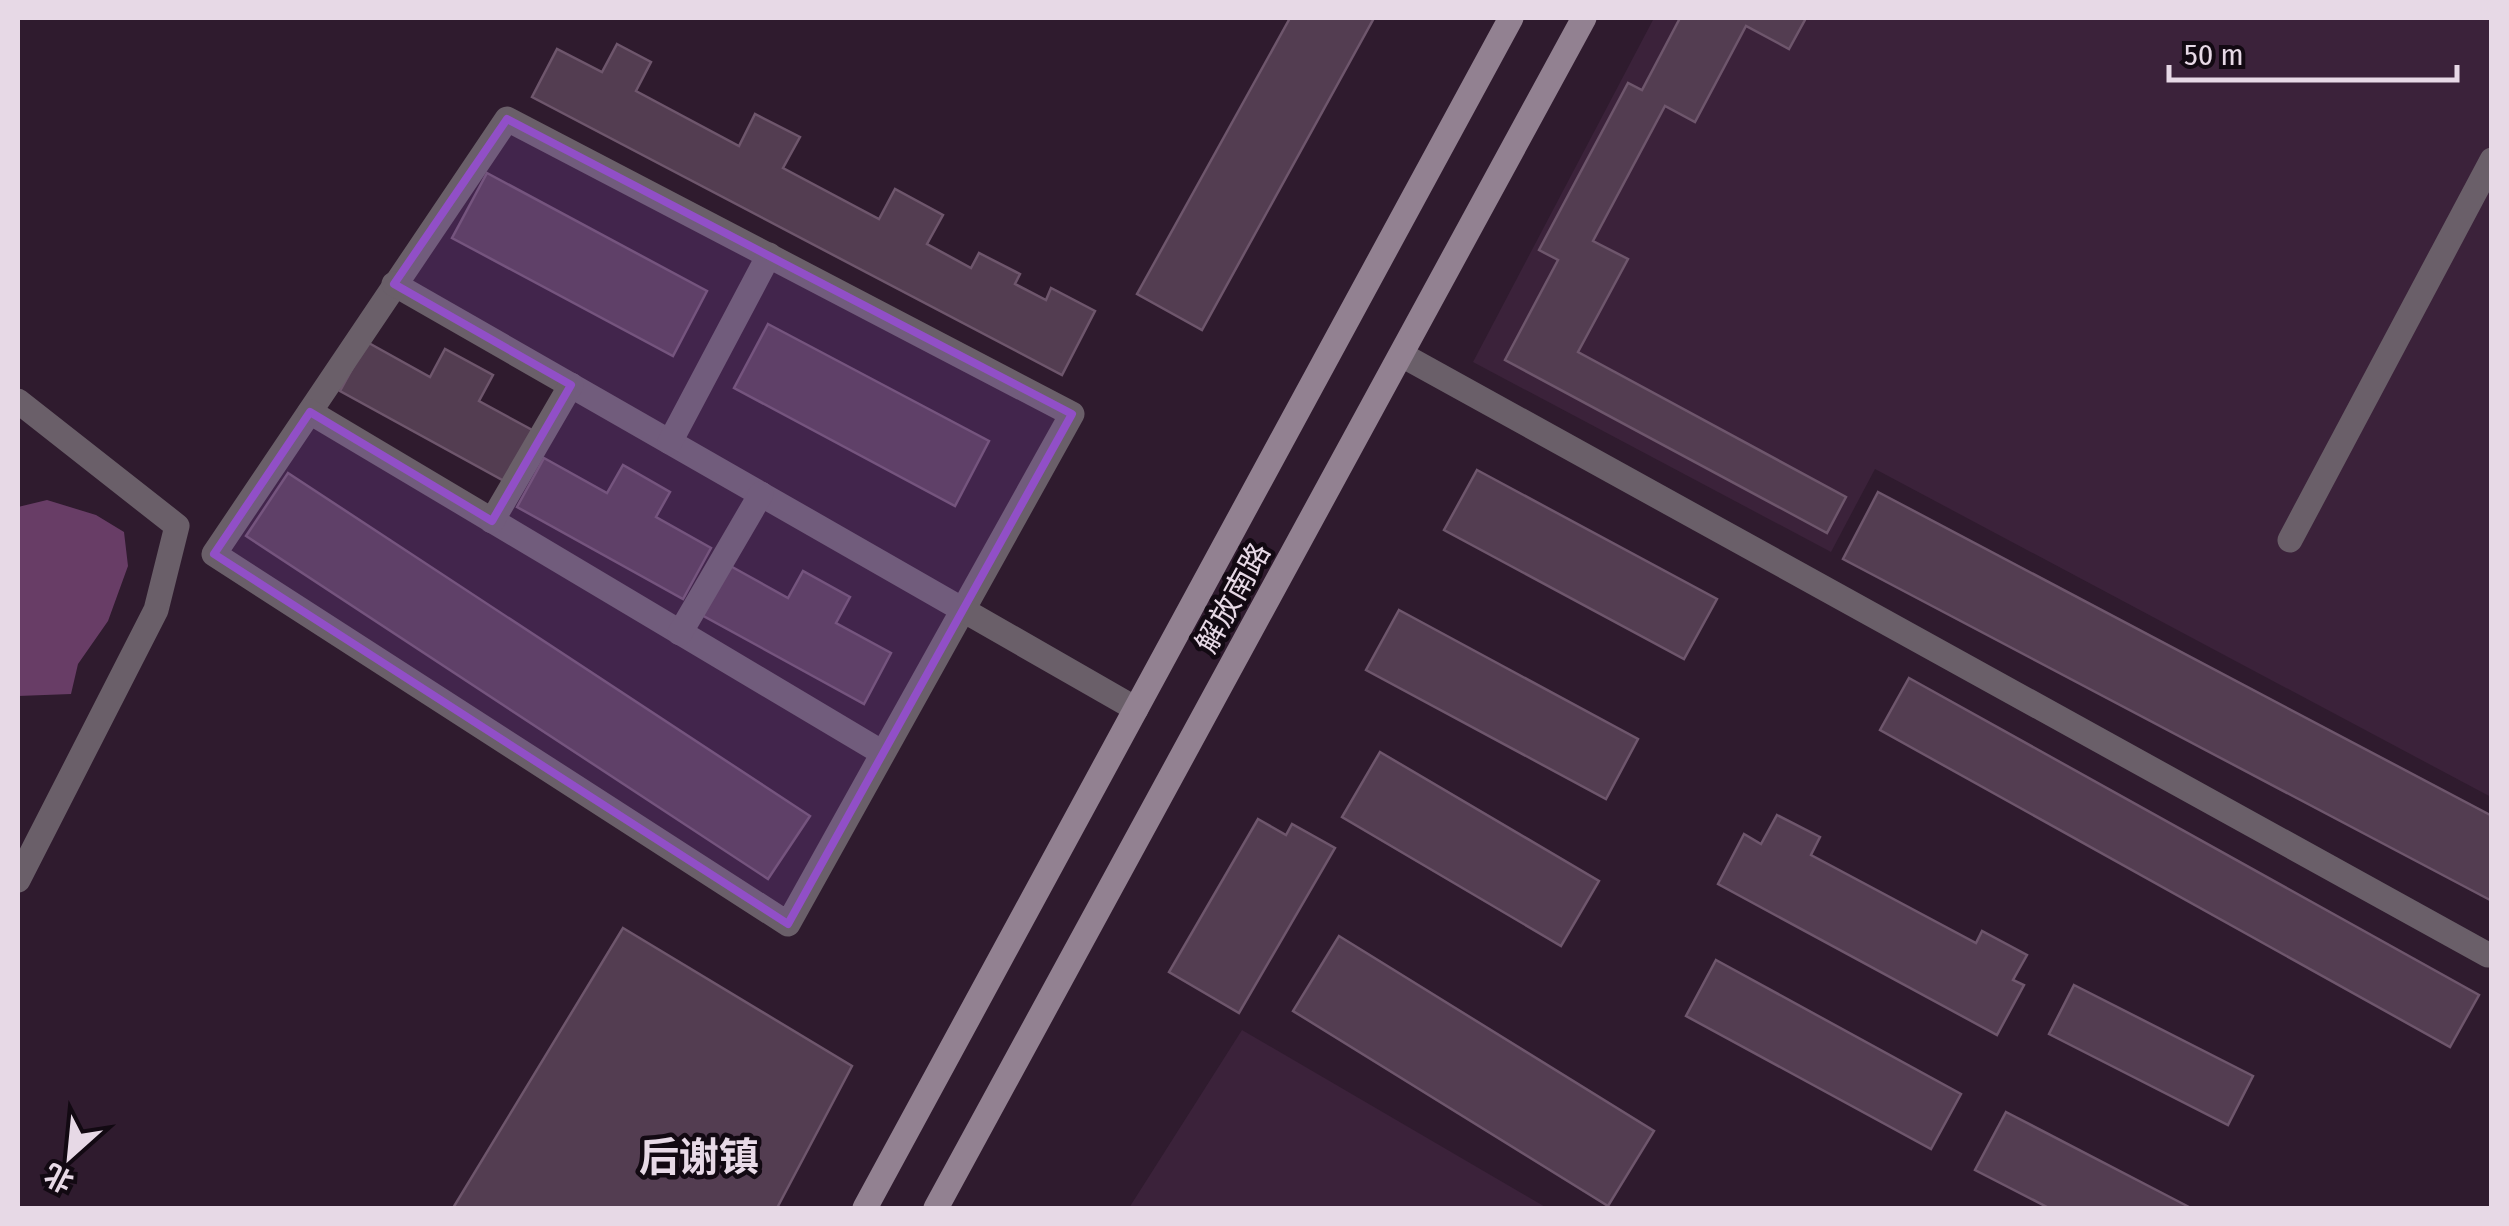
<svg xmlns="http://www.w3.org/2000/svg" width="2509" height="1226" viewBox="0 0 2509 1226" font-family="'Fira Sans Condensed','Noto Sans SC',sans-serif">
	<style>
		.built { fill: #3b223a }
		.water { fill: #683d66 }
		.building { fill: #533d51; stroke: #6e566c; stroke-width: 2.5 }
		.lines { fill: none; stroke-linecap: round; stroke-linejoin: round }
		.street { stroke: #6a5f69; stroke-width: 25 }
		.secondary { stroke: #928191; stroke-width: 25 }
		.marked { fill: #914fc7; fill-opacity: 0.2; stroke: #914fc7; stroke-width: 8; stroke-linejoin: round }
		.labels { text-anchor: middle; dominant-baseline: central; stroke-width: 9; stroke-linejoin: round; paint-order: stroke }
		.street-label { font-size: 30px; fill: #e7d9e6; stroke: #120912 }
		.district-label { font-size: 40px; font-weight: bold; fill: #e7d9e6; stroke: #120912 }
	</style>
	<rect width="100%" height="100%" fill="#2f1b2e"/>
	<g class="built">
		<path d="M1654 18H2491V797L1875 469 1831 552 1473 362Z"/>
		<path d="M1242 1030 1547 1208H1129Z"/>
	</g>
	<path class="water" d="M47 500 96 515 124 532 128 566 108 621 78 664 71 694 18 696V507Z"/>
	<g class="building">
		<path d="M1290 18H1374L1202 330 1137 294Z"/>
		<path d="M1680 18H1806L1789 49 1746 26 1695 122 1665 106 1593 241 1628 259 1578 352 1846 497 1827 533 1505 360 1558 260 1539 250 1628 83 1642 90Z"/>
		<path d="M617 44 651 62 636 91 739 146 755 114 800 137 783 168 879 219 895 189 943 215 927 244 971 268 979 253 1020 274 1015 284 1046 300 1051 288 1095 311 1062 375 532 97 557 49 602 72Z"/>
		<path d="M487 173 707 291 673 356 452 238Z"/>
		<path d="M768 324 989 441 955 506 734 388Z"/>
		<path d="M367 342 430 377 445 349 493 375 479 401 534 431 506 482 340 391Z"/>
		<path d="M544 458 607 493 623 465 670 492 656 517 711 548 683 599 517 507Z"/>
		<path d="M1477 470 1717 599 1684 659 1444 530Z"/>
		<path d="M288 473 810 816 768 879 246 536Z"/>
		<path d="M1878 492 2492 816V901L1843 559Z"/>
		<path d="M725 563 788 598 803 571 850 597 836 623 891 653 864 704 698 613Z"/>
		<path d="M1399 610 1638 739 1606 799 1366 670Z"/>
		<path d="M1909 678 2479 995 2450 1047 1880 730Z"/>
		<path d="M1380 752 1599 881 1561 946 1342 817Z"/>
		<path d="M1777 815 1820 837 1811 855 1976 943 1982 931 2027 955 2013 980 2024 985 1997 1035 1718 884 1744 834 1761 844Z"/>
		<path d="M1258 819 1286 835 1292 824 1335 848 1239 1013 1169 972Z"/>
		<path d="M623 928 852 1066 777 1208H453Z"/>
		<path d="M1339 936 1654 1131 1608 1206 1293 1011Z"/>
		<path d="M1716 960 1961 1094 1931 1149 1686 1016Z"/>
		<path d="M2074 985 2253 1076 2228 1125 2049 1034Z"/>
		<path d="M2006 1112 2191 1208H2049L1975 1170Z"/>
	</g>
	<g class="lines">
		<g class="street">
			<path d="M507 119 1072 414 788 924 214 554Z"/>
			<path d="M394 284 1136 709"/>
			<path d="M1402 355 2488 955"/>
			<path d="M18 401 177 526 156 610 18 880"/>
			<path d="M310 412 881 752"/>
			<path d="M670 442 769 255"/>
			<path d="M492 521 571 385"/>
			<path d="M2290 540 2492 160"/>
			<path d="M680 633 761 494"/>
		</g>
		<g class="secondary">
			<path d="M865 1208 1511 18"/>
			<path d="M936 1208 1584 18"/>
		</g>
	</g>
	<path class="marked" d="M507 119 1072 414 788 924 214 554 310 412 492 521 571 385 394 284Z"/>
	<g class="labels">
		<g class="street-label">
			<text transform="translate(1233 598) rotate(-61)">解放南路</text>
		</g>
		<g class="district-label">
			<text x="699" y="1158">后谢镇</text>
		</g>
	</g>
	<rect width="2509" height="1226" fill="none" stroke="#e7d9e6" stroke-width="40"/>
	<g transform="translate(70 1156) rotate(207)" stroke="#120912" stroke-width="8" paint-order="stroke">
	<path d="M0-8L18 38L0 25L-18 38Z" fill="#e7d9e6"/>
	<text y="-15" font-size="28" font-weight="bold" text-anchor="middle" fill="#e7d9e6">北</text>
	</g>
	<path d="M2169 65v15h288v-15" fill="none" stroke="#e7d9e6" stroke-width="5"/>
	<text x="2184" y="65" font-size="30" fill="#e7d9e6" stroke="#120912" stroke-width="8" paint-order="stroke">50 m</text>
</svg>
